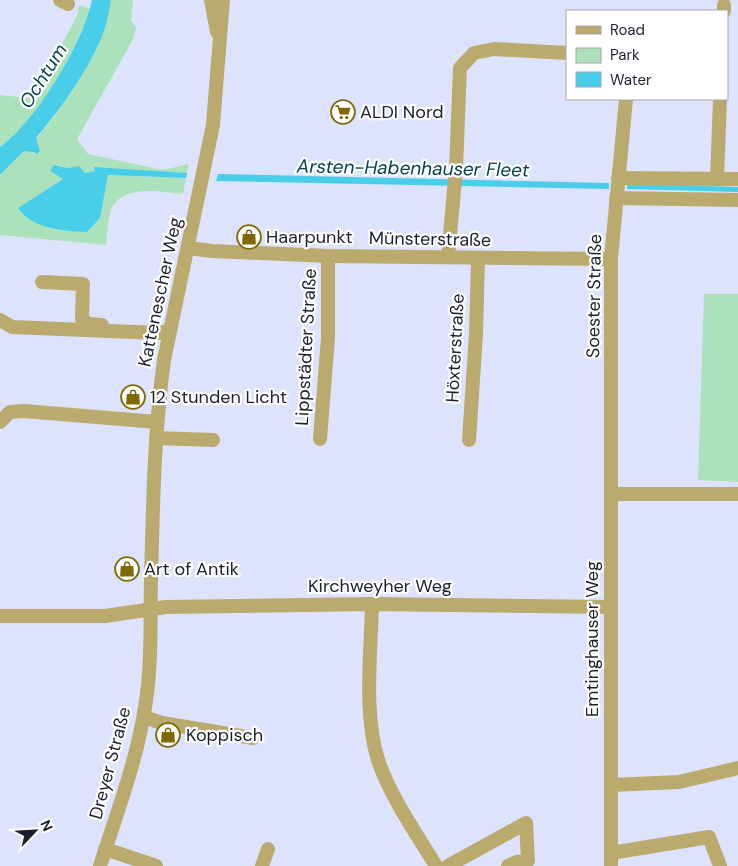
<svg xmlns="http://www.w3.org/2000/svg" width="738" height="866" viewBox="0 0 738 866" font-family="'DM Sans',sans-serif">
	<style>
		.green { fill: #abe2bc }
		.water { fill: #48cee9 }
		.lines { fill: none; stroke-linecap: round; stroke-linejoin: round }
		.minor { stroke: #bbaa6e; stroke-width: 14 }
		.labels { text-anchor: middle; dominant-baseline: central; stroke-width: 4.5; stroke-linejoin: round; paint-order: stroke }
		.poi-label { font-size: 18px; fill: #1b1f2e; stroke: #fff; text-anchor: start }
		.street-label { font-size: 18px; fill: #1b1f2e; stroke: #fff }
		.water-label { font-size: 19px; font-style: italic; fill: #05434e; stroke: #fff }
	</style>
	<rect width="100%" height="100%" fill="#dde3fd"/>
	<g class="green">
		<path d="M111 0H133L131 20 136 28 132 41 77 139 88 154 163 170 189 164 187 173 95 168V171L85 173 78 166 67 168 58 165 57 175 63 179 18 208 105 190 108 175 186 178 183 194C163 192 130 185 115 203 107 212 108 233 106 245L0 235V175L24 151H39L36 139 57 112 103 34Z"/>
		<path d="M79 5 91 9C70 57 45 116 0 147V95L29 98 40 86 78 14Z"/>
		<path d="M704 294H738V482L698 480Z"/>
	</g>
	<g class="water">
		<path d="M92 0H111C109 11 107 23 103 34 88 71 61 108 36 138L40 151 37 154 34 152 24 151 0 175V147C36 122 83 43 92 0Z"/>
		<path d="M54 165 67 168 79 166 85 173 95 171 94 167 187 173 186 178 108 175 100 218 87 232C64 231 32 229 18 208L63 179 50 171Z"/>
		<path d="M218 174 609 183V189L216 181Z"/>
		<path d="M627 183 738 187V192L627 189Z"/>
	</g>
	<g class="lines">
		<g class="minor">
			<path d="M60 0 68 4"/>
			<path d="M211 0 217 32"/>
			<path d="M724 11V5"/>
			<path d="M618 178 738 179"/>
			<path d="M717 179 720 99"/>
			<path d="M616 198 738 200"/>
			<path d="M188 248 212 251 328 256 611 259"/>
			<path d="M448 257 456 168 460 68 474 53 494 49 567 53"/>
			<path d="M42 282 83 284 82 319 88 324 102 325"/>
			<path d="M0 320 12 327 158 333 170 331"/>
			<path d="M0 422 10 412 24 411 157 422"/>
			<path d="M156 438 213 440"/>
			<path d="M320 439 328 338V256"/>
			<path d="M469 440 476 334 478 259"/>
			<path d="M612 494H738"/>
			<path d="M372 604C371 653 363 716 379 763 392 799 416 833 436 866"/>
			<path d="M0 616H105L166 607 372 604 610 607"/>
			<path d="M144 717 162 723 253 738"/>
			<path d="M611 785 679 782 738 768"/>
			<path d="M105 849 156 866"/>
			<path d="M611 853 709 837 720 866"/>
			<path d="M100 866C117 812 138 758 146 701 152 661 150 620 151 580 153 506 154 433 164 360L213 125 223 0"/>
			<path d="M262 866 268 849"/>
			<path d="M448 866 526 823 528 861 517 862 508 866"/>
			<path d="M611 866V259L626 99"/>
		</g>
	</g>
	<defs>
		<g id="supermarket-ring" transform="scale(1.25)"><circle r="9.5" fill="#fff" stroke="#7f6900" stroke-width="1.5"/><path d="M-6-5.5h2.5l.6 2H6L4.5 2H-2.5L-4.4-4H-6ZM-1.5 3.2a1.3 1.3 0 1 0 .1 0ZM3 3.2a1.3 1.3 0 1 0 .1 0Z" fill="#7f6900"/></g>
		<g id="shop-ring" transform="scale(1.25)"><circle r="9.5" fill="#fff" stroke="#7f6900" stroke-width="1.5"/><path d="M-5-2.5h2.3a2.7 3.5 0 0 1 5.4 0H5L5.5 6h-11ZM-1.5-2.5h3a1.5 2.3 0 0 0-3 0Z" fill="#7f6900"/></g>
	</defs>
	<g fill-rule="evenodd">
		<use href="#supermarket-ring" x="343" y="112"/>
		<use href="#shop-ring" x="249" y="237"/>
		<use href="#shop-ring" x="133" y="397"/>
		<use href="#shop-ring" x="127" y="569"/>
		<use href="#shop-ring" x="168" y="735"/>
	</g>
	<g class="labels">
		<g class="poi-label">
			<text x="360" y="112">ALDI Nord</text>
			<text x="266" y="237">Haarpunkt</text>
			<text x="150" y="397">12 Stunden Licht</text>
			<text x="144" y="569">Art of Antik</text>
			<text x="186" y="735">Koppisch</text>
		</g>
		<g class="street-label">
			<text transform="translate(430 239) rotate(1)">Münsterstraße</text>
			<text transform="translate(160 292) rotate(-78)">Kattenescher Weg</text>
			<text transform="translate(594 296) rotate(-89)">Soester Straße</text>
			<text transform="translate(306 347) rotate(-87)">Lippstädter Straße</text>
			<text transform="translate(455 348) rotate(-87)">Höxterstraße</text>
			<text x="380" y="586">Kirchweyher Weg</text>
			<text transform="translate(592 639) rotate(-90)">Emtinghauser Weg</text>
			<text transform="translate(110 763) rotate(-75)">Dreyer Straße</text>
		</g>
		<g class="water-label">
			<text transform="translate(43 76) rotate(-58)">Ochtum</text>
			<text transform="translate(413 168) rotate(1)">Arsten-Habenhauser Fleet</text>
		</g>
	</g>
	<rect x="566" y="10" width="162" height="90" fill="#ffffff" stroke="#a4a5ab"/>
	<rect x="576" y="26" width="25" height="8" fill="#bbaa6e" stroke="#a4a5ab"/>
	<text x="610" y="35" font-size="15" fill="#1b1f2e">Road</text>
	<rect x="576" y="48" width="25" height="15" fill="#abe2bc" stroke="#a4a5ab"/>
	<text x="610" y="60" font-size="15" fill="#1b1f2e">Park</text>
	<rect x="576" y="72" width="25" height="15" fill="#48cee9" stroke="#a4a5ab"/>
	<text x="610" y="85" font-size="15" fill="#1b1f2e">Water</text>
	<g transform="translate(35 831) rotate(65)" stroke="#ffffff" stroke-width="4" paint-order="stroke">
	<path d="M0-4L9 19L0 12L-9 19Z" fill="#1b1f2e"/>
	<text y="-8" font-size="14" font-weight="bold" text-anchor="middle" fill="#1b1f2e">N</text>
	</g>
</svg>
